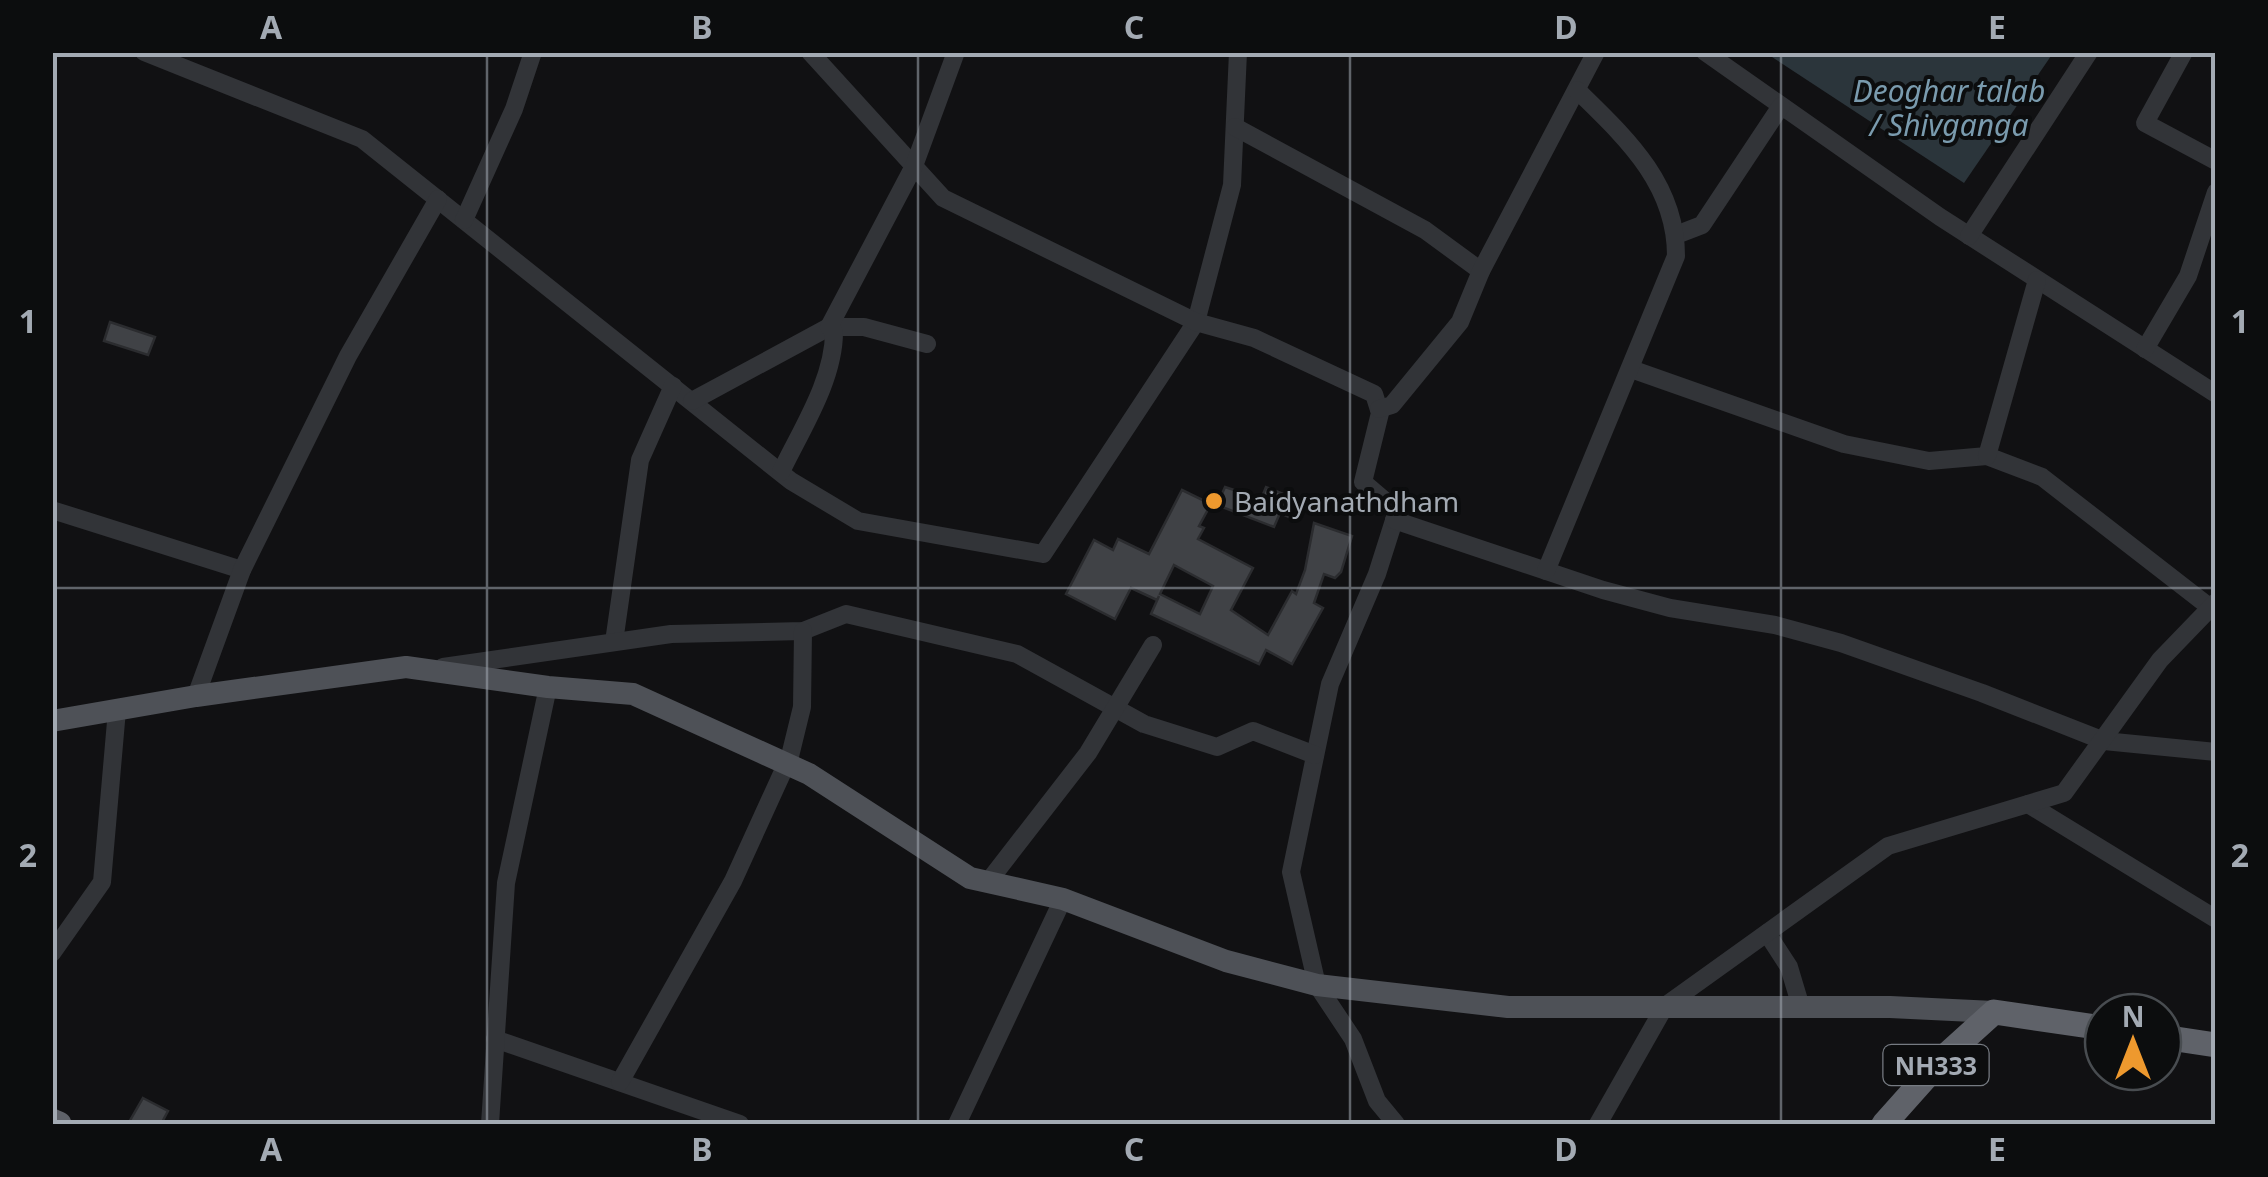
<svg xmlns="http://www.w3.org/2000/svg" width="2268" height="1177" viewBox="0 0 2268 1177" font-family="'Noto Sans',sans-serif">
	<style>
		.water { fill: #2b353b }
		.building { fill: #404246; stroke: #2b2c2f; stroke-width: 2.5; fill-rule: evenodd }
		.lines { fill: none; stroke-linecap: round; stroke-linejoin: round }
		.minor { stroke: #323438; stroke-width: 18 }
		.major { stroke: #4e5157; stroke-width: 22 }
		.highway { stroke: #5f6269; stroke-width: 25 }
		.grid { fill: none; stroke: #a3aab3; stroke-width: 2.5; stroke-opacity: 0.55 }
		.poi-dot { fill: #ee992e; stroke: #0c0d0e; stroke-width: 4 }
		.labels { text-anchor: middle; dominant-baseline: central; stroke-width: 8; stroke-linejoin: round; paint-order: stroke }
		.shield { fill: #0c0d0e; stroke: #767b82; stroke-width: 2.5 }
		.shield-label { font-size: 25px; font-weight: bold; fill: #a3aab3 }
		.poi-label { font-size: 28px; fill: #a3aab3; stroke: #0c0d0e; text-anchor: start }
		.water-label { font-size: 30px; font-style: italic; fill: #7a9bae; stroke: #0c0d0e }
		.neatline { fill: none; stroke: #a3aab3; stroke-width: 4 }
		.grid-label { font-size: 32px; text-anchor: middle; font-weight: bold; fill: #a3aab3 }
	</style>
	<rect width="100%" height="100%" fill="#111113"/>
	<path class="water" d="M1766 53H2053L1964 183Z"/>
	<g class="building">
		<path d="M110 322 155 337 148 355 104 341Z"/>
		<path d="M1225 487 1261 499 1266 487 1303 502 1296 520 1280 513 1274 527 1217 505Z"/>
		<path d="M1182 490 1211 504 1199 526 1204 528 1198 539 1253 568 1231 610 1268 635 1292 591 1296 594 1305 570 1314 523 1352 536 1341 572 1335 578 1324 574 1314 603 1323 608 1292 664 1266 650 1259 664 1151 614 1159 596 1157 600 1131 588 1115 619 1066 594 1094 540 1113 550 1118 539 1149 554ZM1174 565 1213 586 1200 614 1160 594Z"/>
		<path d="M143 1098 168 1111 161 1124H128Z"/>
	</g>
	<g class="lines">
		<g class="minor">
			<path d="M144 52 362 139 791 481 858 521 1043 554 1196 322 1232 185 1238 52"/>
			<path d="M810 52 943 198 1196 322 1254 338 1374 394 1380 413 1363 482 1397 511 1377 574 1330 684 1291 872 1317 985 1353 1039 1377 1101 1396 1124"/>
			<path d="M1705 52 1940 217 2216 394"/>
			<path d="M2184 52 2145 123 2216 161"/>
			<path d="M1235 127 1425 230 1481 271"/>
			<path d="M464 220 514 109 533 52"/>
			<path d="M1676 235 1702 225 1781 106"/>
			<path d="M1969 236 2089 52"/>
			<path d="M2145 349 2188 276 2216 192"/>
			<path d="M1631 369 1844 444 1929 461 1987 456 2042 477 2216 612"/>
			<path d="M692 401 829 327H864L927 344"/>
			<path d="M1379 409 1392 405 1460 322 1481 271 1596 52"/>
			<path d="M1987 456 2037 280"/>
			<path d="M781 472C801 430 834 380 834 332L829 327 914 166 956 52"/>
			<path d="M52 510 242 570"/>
			<path d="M1394 520 1603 590 1670 608 1775 625 1841 643 1982 693 2104 741 2216 752"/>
			<path d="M1546 571 1676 256C1676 183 1625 137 1577 90"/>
			<path d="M614 642 640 460 673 386"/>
			<path d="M443 667 671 634 803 631 846 614 1017 654 1144 724 1217 747 1253 731 1315 755"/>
			<path d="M196 696 242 570 348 356 438 199"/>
			<path d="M2028 804 2216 919"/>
			<path d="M988 882 1088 753 1153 645"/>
			<path d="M1767 933 1789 967 1801 1007"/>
			<path d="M52 953 102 882 117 710"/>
			<path d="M495 1039 740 1124"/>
			<path d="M620 1082 733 881 790 756 802 707 803 631"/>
			<path d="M490 1124 506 883 548 687"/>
			<path d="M957 1124 1063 899"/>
			<path d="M1598 1124 1665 1006 1888 846 2064 793 2160 660 2216 602"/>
		</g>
		<path class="major" d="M52 721 196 696 406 667 548 687 633 694 809 774 970 878 1063 899 1226 961 1317 985 1508 1007H1890L1994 1012"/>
		<g class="highway">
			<path d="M2163 1037 2216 1045"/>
			<path d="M52 1121 59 1124"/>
			<path d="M1884 1124 1942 1059 1994 1012 2103 1028"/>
		</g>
	</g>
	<path class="grid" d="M487 52V1124M918 52V1124M1350 52V1124M1781 52V1124M52 588H2216"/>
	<circle class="poi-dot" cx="1214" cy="501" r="10"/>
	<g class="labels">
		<rect class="shield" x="1883.5" y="1045" width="105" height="40" rx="8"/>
		<g class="shield-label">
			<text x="1936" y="1065">NH333</text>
		</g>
		<g class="poi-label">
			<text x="1234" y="501">Baidyanathdham</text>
		</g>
		<g class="water-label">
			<text x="1949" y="90">Deoghar talab<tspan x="1949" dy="34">/ Shivganga</tspan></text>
		</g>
	</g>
	<rect width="2268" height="1177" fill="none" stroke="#0c0d0e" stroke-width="110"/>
	<g transform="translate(2133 1042)"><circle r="48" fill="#0c0d0e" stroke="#484c50" stroke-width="2.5"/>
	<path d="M0-8L18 38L0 25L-18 38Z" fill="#ee992e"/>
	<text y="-15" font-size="28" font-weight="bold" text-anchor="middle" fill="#a3aab3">N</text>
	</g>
	<rect x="55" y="55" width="2158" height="1067" class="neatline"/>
	<g class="grid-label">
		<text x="271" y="39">A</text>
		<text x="702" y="39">B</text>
		<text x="1134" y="39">C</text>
		<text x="1566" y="39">D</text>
		<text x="1997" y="39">E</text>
		<text x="28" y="333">1</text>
		<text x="2240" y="333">1</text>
		<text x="28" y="867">2</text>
		<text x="2240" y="867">2</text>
		<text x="271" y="1161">A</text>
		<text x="702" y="1161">B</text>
		<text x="1134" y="1161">C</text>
		<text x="1566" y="1161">D</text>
		<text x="1997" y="1161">E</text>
	</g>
</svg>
